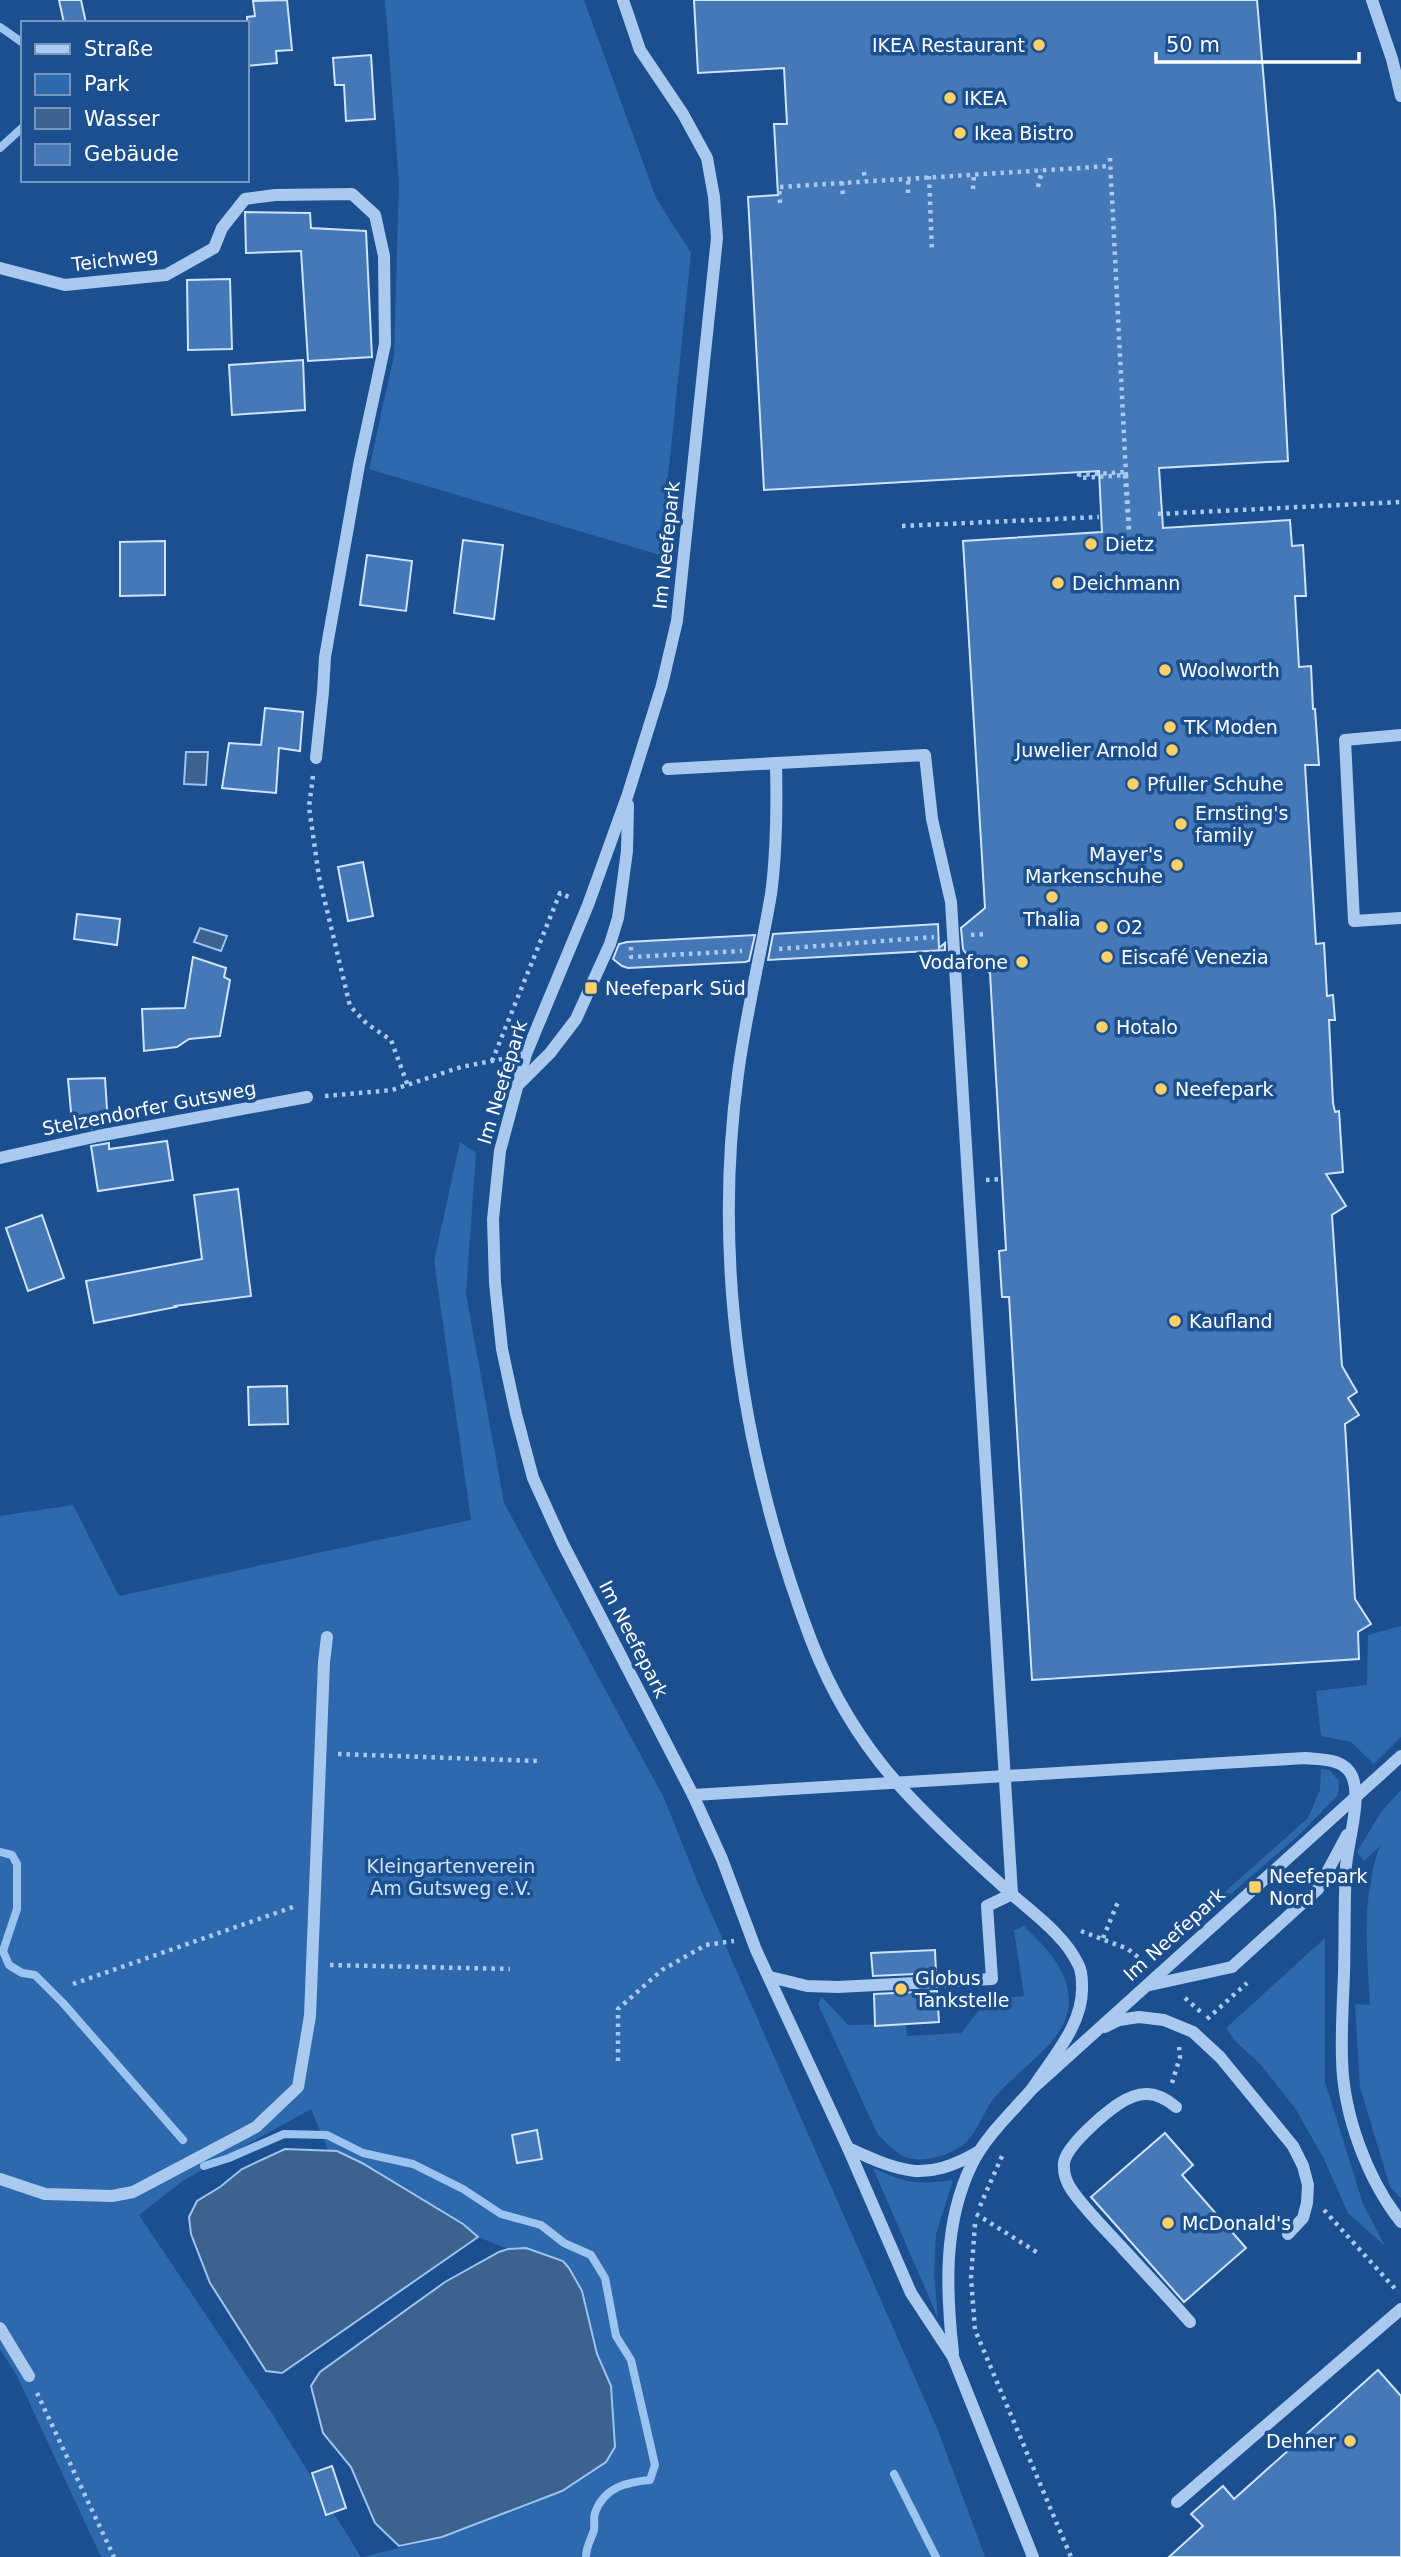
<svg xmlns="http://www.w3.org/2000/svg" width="1401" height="2557" viewBox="0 0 1401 2557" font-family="'DejaVu Sans',sans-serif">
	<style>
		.green { fill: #2e69ad }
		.water { fill: #3c6290; stroke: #9cc4f0; stroke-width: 2 }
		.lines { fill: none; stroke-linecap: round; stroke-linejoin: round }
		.stream { stroke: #9cc4f0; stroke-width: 8 }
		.building { fill: #4478b7; stroke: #cfe3fa; stroke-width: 2 }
		.path { stroke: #a9c9ee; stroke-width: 4.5; stroke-dasharray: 3.5 5; stroke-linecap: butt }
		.minor { stroke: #a9c9ee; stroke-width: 12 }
		.path-bridge { stroke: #a9c9ee; stroke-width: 4.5; stroke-dasharray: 3.5 5; stroke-linecap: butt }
		.poi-dot { fill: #ffd166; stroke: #1b4f8f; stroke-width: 2.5 }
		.labels { text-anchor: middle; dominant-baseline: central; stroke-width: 7; stroke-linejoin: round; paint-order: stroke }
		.poi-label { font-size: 19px; fill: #fff; stroke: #1b4f8f; text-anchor: start }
		.street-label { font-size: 19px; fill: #fff; stroke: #1b4f8f }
		.park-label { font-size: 19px; fill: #cfe3fa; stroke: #1b4f8f }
	</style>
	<rect width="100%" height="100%" fill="#1b4f8f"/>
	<g class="green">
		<path d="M385 0H584L656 198 691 253 660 555 369 469 394 356 399 183Z"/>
		<path d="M460 1142 476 1153 466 1294 504 1503 664 1798 698 1883 937 2428 985 2557H363L442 2537 562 2491 606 2462 611 2386 597 2354 585 2300 526 2248 508 2249 478 2237 328 2150 311 2109 184 2180 139 2215 273 2415 361 2557H101L17 2376 0 2349V1516L73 1505 119 1596 471 1520 434 1261Z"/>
		<path d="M1401 1626V1737L1374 1764 1351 1742 1321 1736 1316 1691 1367 1685 1368 1635Z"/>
		<path d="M1321 1769 1329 1770 1339 1781 1338 1795 1299 1835 1211 1911 1208 1907 1308 1818 1320 1790Z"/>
		<path d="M1401 1790V2198L1390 2187 1360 2087 1355 2004 1370 2005C1367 1952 1361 1897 1380 1846L1364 1861 1357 1852 1381 1812Z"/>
		<path d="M1024 1926C1045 1947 1069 1969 1069 2002 1069 2040 1017 2070 995 2097 984 2110 978 2131 966 2142 952 2155 924 2164 905 2157 894 2152 885 2142 877 2133L818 2004 822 1997 848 2025 906 2024 907 2036 961 2033 988 1999 1024 1996 1014 1930Z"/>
		<path d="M1325 1938V2082L1363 2204 1385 2246 1348 2213 1324 2159 1295 2108 1260 2064 1236 2042 1226 2028Z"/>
		<path d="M873 2168C905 2183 918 2185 953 2180L936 2234 934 2274 938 2318Z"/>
	</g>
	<g class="water">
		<path d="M186 752H208L206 785 184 784Z"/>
		<path d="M200 928 227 936 221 951 194 942Z"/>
		<path d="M285 2149 337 2151 362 2163 463 2224 478 2237 282 2373 266 2371 210 2283 191 2234 189 2217 197 2201 220 2187 242 2169Z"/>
		<path d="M526 2248 563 2261 569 2268 582 2291 597 2354 611 2386 615 2447 606 2462 562 2491 442 2537 399 2546 375 2523 351 2467 323 2433 311 2386 320 2372 445 2282 499 2252 508 2249Z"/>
	</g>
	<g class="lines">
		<g class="stream">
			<path d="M0 27 23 43"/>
			<path d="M0 148 23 127"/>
			<path d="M0 1852 12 1855 17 1864V1909L3 1951 9 1965 22 1973 35 1975 63 2003 183 2140"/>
			<path d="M204 2166 229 2158 284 2134 327 2135 363 2153 413 2164 463 2189 501 2214 541 2225 564 2243 591 2255 605 2278 616 2336 631 2360 655 2465 650 2480C627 2482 604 2487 595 2513 593 2518 595 2525 594 2530 591 2540 586 2546 586 2557"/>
			<path d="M894 2474 936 2557"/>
		</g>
	</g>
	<g class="building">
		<path d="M59 0H81L86 23H64Z"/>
		<path d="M287 0 292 50 276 51 277 63 247 66V17L255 16 253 1Z"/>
		<path d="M694 0H1257L1275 213 1288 461 1159 468 1163 528 1290 520 1292 546 1303 545 1306 596H1295L1299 667 1311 666 1313 709H1315L1319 765H1305L1316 944 1324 943 1327 996 1333 995 1335 1020H1329L1333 1103 1335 1112 1339 1111 1343 1172 1326 1174 1346 1206 1332 1215 1342 1366 1357 1392 1348 1398 1359 1415 1345 1424 1355 1599 1371 1624 1358 1632 1359 1659 1032 1680 1009 1297H1002L999 1251 1006 1250 990 973 970 960 963 949 961 928 985 908 963 541 1102 532 1099 471 764 490 748 197 778 195 774 124H787L784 68 698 73Z"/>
		<path d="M371 55 375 119 346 121 344 85H335L333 58Z"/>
		<path d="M245 212 310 213 311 228 366 231 372 357 308 361 301 251 246 253Z"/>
		<path d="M230 279 232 349 188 350 187 280Z"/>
		<path d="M303 360 305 410 232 415 229 365Z"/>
		<path d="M463 540 503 545 494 619 454 613Z"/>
		<path d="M165 541V595L120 596V542Z"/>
		<path d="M367 555 412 561 406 611 360 605Z"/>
		<path d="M265 708 303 712 300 751 279 748 276 793 222 788 229 743 261 745Z"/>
		<path d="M363 862 373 916 348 921 338 867Z"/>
		<path d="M77 914 120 919 117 945 74 939Z"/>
		<path d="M938 924 939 948 945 943V950L768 960 773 934Z"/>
		<path d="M755 935 749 961 745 962 628 968 622 966 613 959 619 944 627 942Z"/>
		<path d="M193 957 226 968 224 977 230 980 220 1036 189 1039 177 1047 144 1051 142 1009 185 1008Z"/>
		<path d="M105 1078 108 1125 89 1129 88 1121 72 1123 68 1079Z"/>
		<path d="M167 1141 173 1180 98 1191 91 1146 109 1143V1149Z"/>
		<path d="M238 1189 251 1296 175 1306 176 1307 94 1323 86 1281 202 1259 194 1195Z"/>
		<path d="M42 1215 64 1278 28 1291 6 1228Z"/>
		<path d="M287 1386 288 1424 249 1425 248 1387Z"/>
		<path d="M935 1950 936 1973 873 1976 871 1953Z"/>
		<path d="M937 1991 939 2022 875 2026 874 1994Z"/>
		<path d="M537 2130 542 2159 517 2163 512 2135Z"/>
		<path d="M1165 2133 1193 2165 1182 2175 1246 2248 1184 2302 1091 2197Z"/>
		<path d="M1378 2370 1401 2396V2557H1169L1203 2526 1191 2514 1223 2486 1234 2499Z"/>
		<path d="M332 2466 346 2508 326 2515 312 2473Z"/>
	</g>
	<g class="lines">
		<g class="path">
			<path d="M1110 158 1126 475 1080 478 1079 475 1125 472"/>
			<path d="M864 172 865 181"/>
			<path d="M929 176 932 252"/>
			<path d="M842 182 843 196"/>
			<path d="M1038 187 1042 170"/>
			<path d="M973 189 974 174"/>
			<path d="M908 193V178"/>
			<path d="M780 203 779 187 1111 166"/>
			<path d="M1125 475 1129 530"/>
			<path d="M1158 514 1401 502"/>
			<path d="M902 526 1099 517"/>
			<path d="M313 776 309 807 319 877 350 1006 367 1024 391 1040 408 1086"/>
			<path d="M971 935 987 934"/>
			<path d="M631 947V957L742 951"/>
			<path d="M779 949 934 937"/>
			<path d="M492 1061 560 893 571 898"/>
			<path d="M325 1096 392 1090 461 1067 507 1058"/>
			<path d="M986 1180 1002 1179"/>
			<path d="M338 1754 537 1761"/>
			<path d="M1081 1931 1128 1949 1144 1962"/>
			<path d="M1103 1938 1118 1902"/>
			<path d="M330 1965 510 1969"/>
			<path d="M73 1984 296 1906"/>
			<path d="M1185 1998 1202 2013"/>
			<path d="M1207 2019 1247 1983"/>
			<path d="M618 2061V2009L662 1970 706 1945 734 1941"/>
			<path d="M1172 2083 1180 2057 1179 2047"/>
			<path d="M980 2206 1002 2156"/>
			<path d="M1324 2210 1398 2292"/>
			<path d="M976 2214 1038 2253"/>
			<path d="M975 2224 971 2278 975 2330 1071 2557"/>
			<path d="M37 2393 114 2557"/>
		</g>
		<g class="minor">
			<path d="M623 0 640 50 683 114 707 158 714 197 717 238 677 621 662 685 628 794 588 905 526 1054 500 1151 493 1219 495 1283 502 1349 516 1414 533 1478 563 1544 693 1795 722 1859 756 1950 848 2148 911 2293 953 2357 1033 2557"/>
			<path d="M1372 0 1392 59 1401 96"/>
			<path d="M0 268 65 285 166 275 214 248 222 228 245 199 275 195 352 194 375 215 384 256 385 344 359 465 325 657 323 692 316 758"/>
			<path d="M1401 735 1345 740 1354 921 1401 918"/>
			<path d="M776 763C777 807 777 850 771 894 761 954 746 1013 738 1074 712 1265 743 1461 811 1640 831 1692 861 1742 897 1783 932 1822 969 1856 1007 1890 1031 1912 1064 1934 1078 1964 1081 1969 1082 1979 1082 1985 1084 2024 1052 2058 1032 2089"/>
			<path d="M668 769 925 755 932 819 951 902 1012 1894"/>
			<path d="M518 1085 550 1053 576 1019 610 944 618 918 627 851 628 805"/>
			<path d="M0 1158 98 1136 307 1097"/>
			<path d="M693 1795 1305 1758C1322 1760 1344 1758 1352 1776 1362 1799 1348 1841 1346 1866 1344 1902 1345 1938 1344 1973 1343 2002 1341 2030 1342 2059 1343 2114 1367 2179 1401 2222"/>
			<path d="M770 1977 807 1986 838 1987 992 1979 987 1906 1012 1894"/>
			<path d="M1150 1985 1232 1967 1318 1889 1347 1835"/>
			<path d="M1105 2027 1119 2020 1139 2017 1164 2020 1193 2032 1220 2057 1293 2146 1303 2166 1308 2185 1307 2203 1303 2218 1288 2234"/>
			<path d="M1176 2107C1156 2090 1139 2090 1117 2105 1103 2115 1066 2146 1064 2163 1063 2173 1066 2181 1071 2189 1084 2208 1101 2225 1117 2242 1141 2268 1166 2295 1190 2322"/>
			<path d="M848 2148C901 2172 924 2183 978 2152"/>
			<path d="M0 2179 45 2194 112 2196 133 2192 256 2127 298 2087 310 2016 324 1662 327 1637"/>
			<path d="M0 2328 29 2376"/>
			<path d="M953 2353C946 2290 943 2223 972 2164 986 2136 1012 2112 1032 2089L1401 1756"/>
			<path d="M1177 2502 1401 2309"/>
		</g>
		<path class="path-bridge" d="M1126 475 1129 530"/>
	</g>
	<g class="poi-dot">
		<circle cx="1039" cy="45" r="7"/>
		<circle cx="950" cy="98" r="7"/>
		<circle cx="960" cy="133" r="7"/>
		<circle cx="1091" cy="544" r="7"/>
		<circle cx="1058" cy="583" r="7"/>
		<circle cx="1165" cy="670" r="7"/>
		<circle cx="1170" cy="727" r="7"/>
		<circle cx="1172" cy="750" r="7"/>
		<circle cx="1133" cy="784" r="7"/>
		<circle cx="1181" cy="824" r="7"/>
		<circle cx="1177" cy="865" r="7"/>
		<circle cx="1052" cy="897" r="7"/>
		<circle cx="1102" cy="927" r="7"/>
		<circle cx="1107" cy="957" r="7"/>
		<circle cx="1022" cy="962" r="7"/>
		<rect x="584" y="981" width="14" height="14" rx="3.5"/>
		<circle cx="1102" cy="1027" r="7"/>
		<circle cx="1161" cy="1089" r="7"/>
		<circle cx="1175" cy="1321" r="7"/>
		<rect x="1248" y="1880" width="14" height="14" rx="3.5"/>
		<circle cx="901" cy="1989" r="7"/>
		<circle cx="1168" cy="2223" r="7"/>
		<circle cx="1350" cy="2441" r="7"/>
	</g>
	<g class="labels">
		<g class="poi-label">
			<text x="1025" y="45" text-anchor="end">IKEA Restaurant</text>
			<text x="964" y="98">IKEA</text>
			<text x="974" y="133">Ikea Bistro</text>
			<text x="1105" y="544">Dietz</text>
			<text x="1072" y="583">Deichmann</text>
			<text x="1179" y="670">Woolworth</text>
			<text x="1184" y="727">TK Moden</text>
			<text x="1158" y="750" text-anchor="end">Juwelier Arnold</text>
			<text x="1147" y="784">Pfuller Schuhe</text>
			<text x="1195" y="813">Ernsting's<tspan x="1195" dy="22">family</tspan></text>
			<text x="1163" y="854" text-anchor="end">Mayer's<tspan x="1163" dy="22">Markenschuhe</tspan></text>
			<text x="1052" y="919" text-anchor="middle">Thalia</text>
			<text x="1116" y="927">O2</text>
			<text x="1121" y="957">Eiscafé Venezia</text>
			<text x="1008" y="962" text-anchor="end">Vodafone</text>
			<text x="605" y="988">Neefepark Süd</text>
			<text x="1116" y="1027">Hotalo</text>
			<text x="1175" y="1089">Neefepark</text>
			<text x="1189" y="1321">Kaufland</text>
			<text x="1269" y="1876">Neefepark<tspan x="1269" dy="22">Nord</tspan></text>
			<text x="915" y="1978">Globus<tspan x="915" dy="22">Tankstelle</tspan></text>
			<text x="1182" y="2223">McDonald's</text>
			<text x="1336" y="2441" text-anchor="end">Dehner</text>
		</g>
		<g class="street-label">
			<text transform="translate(115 259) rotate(-7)">Teichweg</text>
			<text transform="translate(666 545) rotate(-84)">Im Neefepark</text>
			<text transform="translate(502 1082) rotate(-73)">Im Neefepark</text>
			<text transform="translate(149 1108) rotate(-11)">Stelzendorfer Gutsweg</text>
			<text transform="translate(634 1639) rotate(63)">Im Neefepark</text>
			<text transform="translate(1174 1934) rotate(-42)">Im Neefepark</text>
		</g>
		<g class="park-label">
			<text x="451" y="1866">Kleingartenverein<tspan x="451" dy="22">Am Gutsweg e.V.</tspan></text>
		</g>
	</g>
	<rect x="21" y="21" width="228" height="161" fill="#1b4f8f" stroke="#7695bc" stroke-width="2"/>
	<rect x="35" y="44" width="35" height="10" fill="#a9c9ee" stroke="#7695bc" stroke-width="2"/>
	<text x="84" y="56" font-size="21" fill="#ffffff">Straße</text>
	<rect x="35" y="74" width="35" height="21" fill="#2e69ad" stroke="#7695bc" stroke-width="2"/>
	<text x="84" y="91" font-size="21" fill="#ffffff">Park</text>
	<rect x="35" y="108" width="35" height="21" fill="#3c6290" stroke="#7695bc" stroke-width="2"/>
	<text x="84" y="126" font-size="21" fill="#ffffff">Wasser</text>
	<rect x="35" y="144" width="35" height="21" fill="#4478b7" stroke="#7695bc" stroke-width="2"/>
	<text x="84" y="161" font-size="21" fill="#ffffff">Gebäude</text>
	<path d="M1156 52v10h203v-10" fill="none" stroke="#ffffff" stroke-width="3.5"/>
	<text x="1166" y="52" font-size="21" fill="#ffffff" stroke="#1b4f8f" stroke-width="5" paint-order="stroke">50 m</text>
</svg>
